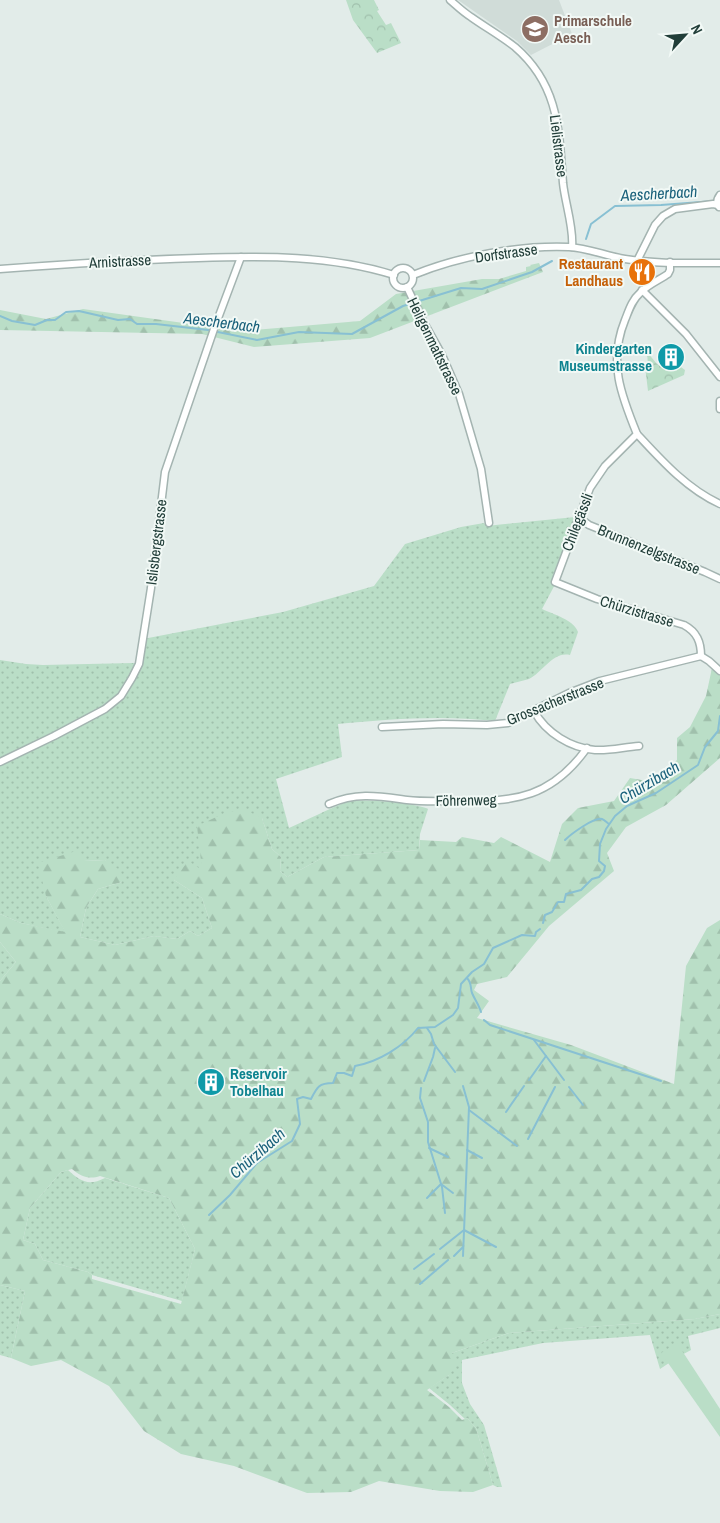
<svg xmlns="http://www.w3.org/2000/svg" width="720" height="1523" viewBox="0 0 720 1523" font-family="'Archivo Narrow',sans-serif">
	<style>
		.built { fill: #d0dcd8 }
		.grass { fill: url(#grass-dots) }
		.forest { fill: url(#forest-firs); fill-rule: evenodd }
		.park { fill: url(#park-crowns) }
		.pitch { fill: #badec7 }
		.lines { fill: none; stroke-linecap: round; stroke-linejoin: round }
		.stream { stroke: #88c0d3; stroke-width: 2 }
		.minor-casing { stroke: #a4b4b1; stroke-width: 9 }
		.minor { stroke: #fff; stroke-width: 6 }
		.labels { text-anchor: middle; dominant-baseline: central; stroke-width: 4; stroke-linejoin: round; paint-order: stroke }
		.education-label { font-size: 15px; font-weight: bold; fill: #785e54; stroke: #f2f9f6; text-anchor: start }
		.street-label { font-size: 15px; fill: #213e39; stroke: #f2f9f6 }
		.food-label { font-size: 15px; font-weight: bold; fill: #c56008; stroke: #f2f9f6; text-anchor: end }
		.culture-label { font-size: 15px; font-weight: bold; fill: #0d838f; stroke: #f2f9f6; text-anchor: end }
		.water-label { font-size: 16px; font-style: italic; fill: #1a617b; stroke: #f2f9f6 }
	</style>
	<defs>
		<pattern id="grass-dots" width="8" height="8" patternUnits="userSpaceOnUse" patternTransform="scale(1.25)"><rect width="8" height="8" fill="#badec7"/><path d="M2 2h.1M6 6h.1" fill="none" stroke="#a0c0ac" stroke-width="1.8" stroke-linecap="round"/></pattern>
		<pattern id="forest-firs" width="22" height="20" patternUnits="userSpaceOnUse" patternTransform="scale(1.25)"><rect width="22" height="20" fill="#badec7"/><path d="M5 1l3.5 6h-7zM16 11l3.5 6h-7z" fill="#a0c0ac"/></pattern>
		<pattern id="park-crowns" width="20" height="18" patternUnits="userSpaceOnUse" patternTransform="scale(1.25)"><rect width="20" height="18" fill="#badec7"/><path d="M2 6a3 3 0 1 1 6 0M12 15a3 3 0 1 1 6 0" fill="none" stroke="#a0c0ac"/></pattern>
	</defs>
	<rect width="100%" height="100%" fill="#e2ece9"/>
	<path class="built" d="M458 0H559L572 34 531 55 517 41Z"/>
	<g class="grass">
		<path d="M575 517 579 524 560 575 542 609C553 614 574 620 578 632L570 655C553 651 542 673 529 679 523 681 516 682 510 684L495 721C441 715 391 719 338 724L342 757 276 779 289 828C308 820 327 809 347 802 361 798 415 803 428 809L420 834 419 850 324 857 287 877 280 871 281 857 272 849 262 818 202 871 174 880 202 898 212 928 198 936 190 931 177 939 154 936 115 945 80 937 86 908 98 889 122 882 105 860 84 861 46 896 66 933 21 923 0 914V660L26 664 43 665 133 663 138 664 143 639 283 612 374 586 405 544 461 527 484 523 486 526Z"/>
		<path d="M0 942 16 962 0 981Z"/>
		<path d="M68 1170C81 1182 89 1186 105 1178L169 1198 195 1249 182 1301 92 1275 88 1272 43 1260 35 1244 23 1240 30 1208 61 1172Z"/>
		<path d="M0 1285 25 1291 11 1358 0 1355Z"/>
		<path d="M720 1314V1328L688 1336 691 1350 678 1357 660 1369 650 1335 543 1343 462 1360V1383L470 1404 484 1425 502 1487H497L493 1485 476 1428 467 1418 465 1419 450 1405 429 1388 449 1375 452 1353 509 1333 695 1319Z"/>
	</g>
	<g class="forest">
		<path d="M539 263 543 272 370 338 254 347 202 334 0 330V310L46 319 83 309 241 331 360 321 396 294 482 279H499L526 271V267L531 266 530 265Z"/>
		<path d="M712 668 720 673V758L666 805 626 827 607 853 614 871 549 926 507 977 477 984 474 990 489 1001 477 1018 571 1045 674 1084 686 966 707 928 720 920V1314L695 1319 509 1333 452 1353 457 1364 449 1375 427 1390 449 1407 462 1420 467 1418 476 1428 493 1485 473 1492 440 1491 379 1481 351 1492 307 1493 234 1466 181 1454 144 1431 109 1386 61 1360 31 1366 11 1358 25 1291 0 1285V981L16 962 0 942V914L21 923 65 932 46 896 38 863 79 850 84 861 105 860 121 871 122 882 98 889 86 908 80 937 115 945 154 936 177 939 190 931 198 936 212 928 202 898 174 880 188 861 202 870 197 826 227 812 245 810 262 818 272 849 281 857 280 871 287 877 324 857 419 850 420 840 456 842 462 837 494 843 501 837 550 862 562 824 578 808 614 801 630 778 653 782 677 760V738L690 727 706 696ZM72 1169C80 1176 89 1180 100 1176L169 1198 195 1249 181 1304 92 1279V1275L88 1272 43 1260 35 1244 23 1240 30 1208 61 1172Z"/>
	</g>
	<g class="park">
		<path d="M346 0H374L379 10 377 11 386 25 391 23 401 43 377 53 353 20Z"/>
		<path d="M647 352 657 364 667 371 674 362 685 370 684 375 648 391 645 366 648 365Z"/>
	</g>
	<path class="pitch" d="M677 1343 720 1409V1437L661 1353Z"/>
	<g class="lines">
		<g class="stream">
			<path d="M586 239 591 224 615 206 661 205 714 201"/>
			<path d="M0 316 12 321 35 325 47 320H55L66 312 79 311 118 320 130 319 137 324H156L208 330 257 340 299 332 352 334 403 306 461 288 482 289 532 272 552 261"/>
			<path d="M565 840C571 834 594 817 602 819 605 820 607 823 609 824"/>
			<path d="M543 923 545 915 552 912 558 902H564L566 894 581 890 592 879 599 877 604 871 605 866 599 861 600 844 606 829 615 816 627 806 656 793 698 765 705 747 718 731 720 716"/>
			<path d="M467 978C472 983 470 987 472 993 475 1000 479 1005 481 1012"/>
			<path d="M484 1020 490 1025 661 1081"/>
			<path d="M427 1028 431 1034 434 1044 455 1072"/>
			<path d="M534 1040 564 1080"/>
			<path d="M529 1080 546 1056"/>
			<path d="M424 1081 433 1057 435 1048"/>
			<path d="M463 1086 469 1107 463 1256"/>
			<path d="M569 1087 583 1105"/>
			<path d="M421 1088 420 1098 428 1122V1142L442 1187 445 1213"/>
			<path d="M469 1110 517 1146"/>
			<path d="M506 1112 524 1086"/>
			<path d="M528 1139 555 1087"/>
			<path d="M429 1148 448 1157"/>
			<path d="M467 1150 482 1158"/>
			<path d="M427 1198 441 1184 453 1193"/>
			<path d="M209 1215 230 1195 257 1163 292 1141 300 1124 297 1099 303 1097 311 1099C317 1087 319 1083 333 1083L337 1073H344L352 1076 355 1066C378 1062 403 1047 418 1028L435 1027 453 1015 458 1008 461 984 472 972 484 964 493 948 522 935 535 936 536 932 540 929"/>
			<path d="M440 1249 464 1230 496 1247"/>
			<path d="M454 1256 463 1247"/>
			<path d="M414 1269 434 1254"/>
			<path d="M420 1284 448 1260"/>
		</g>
		<g class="minor-casing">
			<g id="minor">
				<path d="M450 0C457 6 463 12 471 17 485 27 501 36 515 47 559 85 559 130 563 183 565 203 574 228 572 247"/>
				<path d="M719 207C716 203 717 199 720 195"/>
				<path d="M637 261 655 225 663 216 675 209 713 204 718 205"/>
				<path d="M670 262V270L668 274C659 280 647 285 640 293 632 300 629 310 625 320 608 362 621 395 637 434L605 466 590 488 555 582 597 599 684 625C697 632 701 642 701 656"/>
				<circle cx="403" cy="278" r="10"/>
				<path d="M0 269C66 264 132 260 198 258 264 256 330 255 394 275"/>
				<path d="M413 275C460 256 519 245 569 247 588 248 606 256 625 259 656 264 688 263 720 263"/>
				<path d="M407 287 423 321 442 355 459 394 481 469 489 523"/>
				<path d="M642 290 686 334 720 377"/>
				<path d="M720 401V409"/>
				<path d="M637 434C662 461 687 489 720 504"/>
				<path d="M578 517 589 525 705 572 720 579"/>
				<path d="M534 711C546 733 571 748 595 750 610 751 624 747 639 746"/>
				<path d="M382 727 443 724 487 725 508 723 569 693 600 681 701 656 709 661 720 671"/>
				<path d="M0 762 54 736 105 709 121 696 132 678 139 664 151 588 165 472 214 329 241 257"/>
				<path d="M329 804C357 792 378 796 407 800 424 802 443 801 460 801 516 802 552 797 587 748"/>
			</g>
		</g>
		<use href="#minor" class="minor"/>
	</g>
	<defs>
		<g id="school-disc" transform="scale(1.4375)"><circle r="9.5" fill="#8d6e63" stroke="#f2f9f6"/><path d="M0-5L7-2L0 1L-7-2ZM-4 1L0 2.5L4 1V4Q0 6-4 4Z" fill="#fff"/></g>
		<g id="restaurant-disc" transform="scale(1.4375)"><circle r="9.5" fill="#e8710a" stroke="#f2f9f6"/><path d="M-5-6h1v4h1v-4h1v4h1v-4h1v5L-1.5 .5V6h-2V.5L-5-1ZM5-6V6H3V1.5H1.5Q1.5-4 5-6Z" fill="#fff"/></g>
		<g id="building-disc" transform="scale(1.4375)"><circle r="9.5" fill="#0f9aa8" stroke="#f2f9f6"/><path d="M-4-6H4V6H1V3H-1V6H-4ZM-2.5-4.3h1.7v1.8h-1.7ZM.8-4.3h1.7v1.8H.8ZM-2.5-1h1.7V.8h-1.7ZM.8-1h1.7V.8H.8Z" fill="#fff"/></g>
	</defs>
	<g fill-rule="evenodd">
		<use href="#school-disc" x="535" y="29"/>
		<use href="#restaurant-disc" x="642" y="272"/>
		<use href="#building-disc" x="671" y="357"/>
		<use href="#building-disc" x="211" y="1082"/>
	</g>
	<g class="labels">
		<g class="education-label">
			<text x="554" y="20">Primarschule<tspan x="554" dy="17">Aesch</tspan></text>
		</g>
		<g class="street-label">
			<text transform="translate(559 146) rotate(83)">Lielistrasse</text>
			<text transform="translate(506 253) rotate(-8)">Dorfstrasse</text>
			<text transform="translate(120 261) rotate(-3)">Arnistrasse</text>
			<text transform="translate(435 346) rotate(64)">Heligenmattstrasse</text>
			<text transform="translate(577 522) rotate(-69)">Chilegässli</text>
			<text transform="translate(156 542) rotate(-83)">Islisbergstrasse</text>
			<text transform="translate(649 549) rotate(22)">Brunnenzelgstrasse</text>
			<text transform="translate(637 611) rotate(17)">Chürzistrasse</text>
			<text transform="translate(555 701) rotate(-22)">Grossacherstrasse</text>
			<text transform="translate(466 800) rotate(-1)">Föhrenweg</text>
		</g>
		<g class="food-label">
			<text x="623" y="263">Restaurant<tspan x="623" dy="17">Landhaus</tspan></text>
		</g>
		<g class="culture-label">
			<text x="652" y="348">Kindergarten<tspan x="652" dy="17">Museumstrasse</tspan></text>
			<text x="230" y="1073" text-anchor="start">Reservoir<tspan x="230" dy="17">Tobelhau</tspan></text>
		</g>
		<g class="water-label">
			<text transform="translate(659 193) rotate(-3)">Aescherbach</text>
			<text transform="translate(222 322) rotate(7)">Aescherbach</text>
			<text transform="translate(649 782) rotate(-31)">Chürzibach</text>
			<text transform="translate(257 1153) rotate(-41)">Chürzibach</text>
		</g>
	</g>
	<g transform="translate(685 35) rotate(64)" stroke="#f2f9f6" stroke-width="4" paint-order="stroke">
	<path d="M0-4L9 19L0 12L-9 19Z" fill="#213e39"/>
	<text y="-8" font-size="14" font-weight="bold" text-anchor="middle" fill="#213e39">N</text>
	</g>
</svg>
